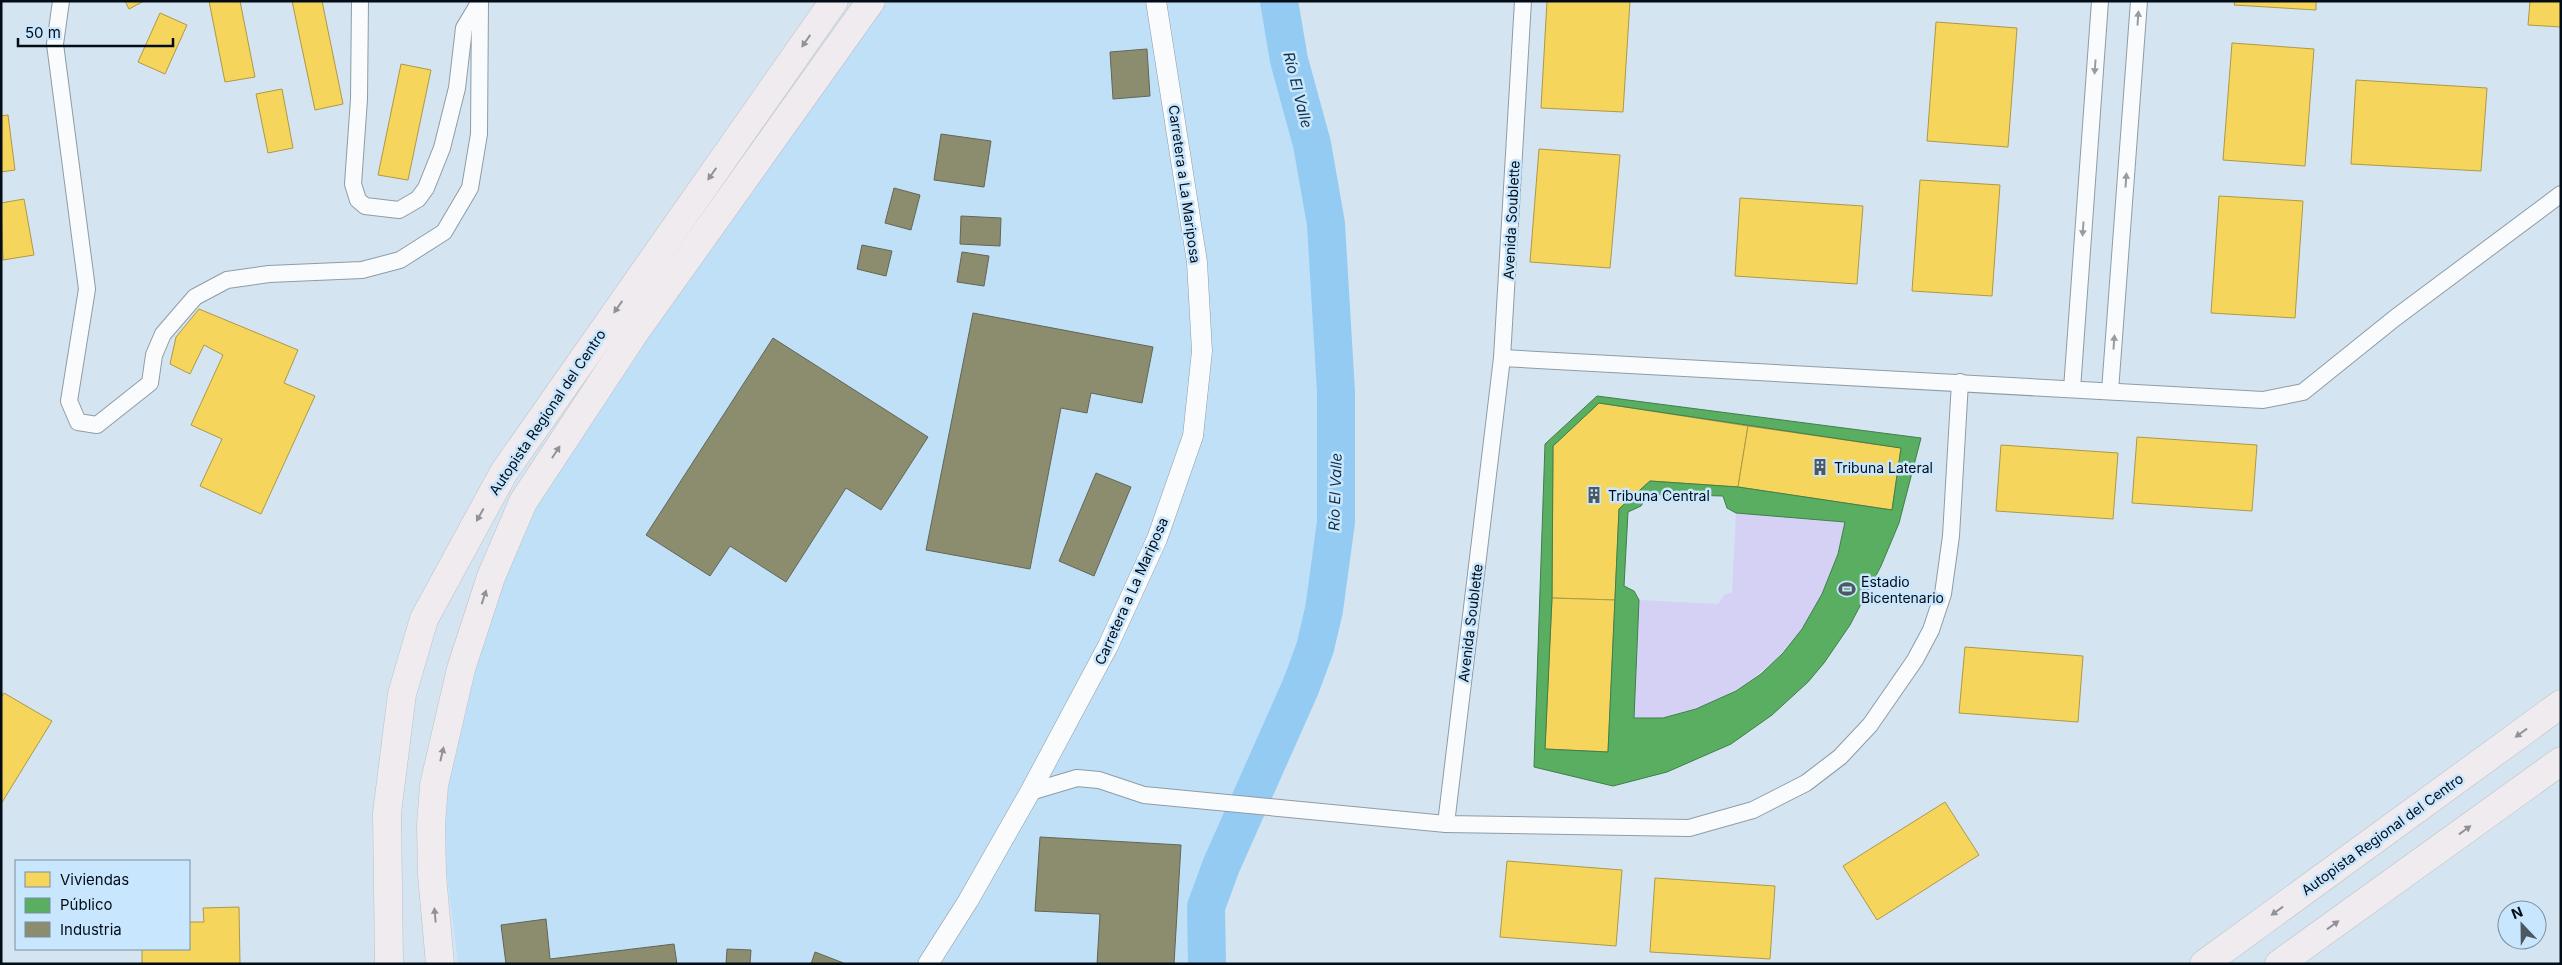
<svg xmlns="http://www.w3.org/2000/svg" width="2562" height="965" viewBox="0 0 2562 965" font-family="Inter,sans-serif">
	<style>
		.built { fill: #c0e0f8 }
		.green { fill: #d5d1f5 }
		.homes { fill: #f6d55c; stroke: #ad9947 }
		.public { fill: #5aae61; stroke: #407e4b; fill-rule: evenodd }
		.industry { fill: #8c8c6e; stroke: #636654 }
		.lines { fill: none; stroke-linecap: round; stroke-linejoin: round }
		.river { stroke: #94cbf2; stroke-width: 38 }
		.minor-casing { stroke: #8e9ca6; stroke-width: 18 }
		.tertiary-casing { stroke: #8e9ca6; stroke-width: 21 }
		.motorway-casing { stroke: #b9c0c7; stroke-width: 29 }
		.minor { stroke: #f9fbfd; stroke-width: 16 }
		.tertiary { stroke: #f9fbfd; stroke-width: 20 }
		.motorway { stroke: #f0ebef; stroke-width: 28 }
		.oneway { fill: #979ca1 }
		.oneway2 { fill: #919299 }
		.labels { text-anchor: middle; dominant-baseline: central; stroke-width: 5; stroke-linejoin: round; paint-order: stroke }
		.street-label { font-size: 14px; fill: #030d17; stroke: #c8e6fd }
		.poi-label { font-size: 14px; fill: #030d17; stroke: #c8e6fd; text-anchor: start }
		.water-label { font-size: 15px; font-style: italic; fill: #103045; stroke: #c8e6fd }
	</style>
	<rect width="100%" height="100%" fill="#d4e5f1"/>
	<path class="built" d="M884 1H1273L1321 175 1334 269 1344 441 1333 548 1315 620 1231 841 1210 913 1216 964H458L445 859 446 784 483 620 552 468Z"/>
	<path class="green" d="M1736 513 1845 522C1831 599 1787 668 1714 701 1698 708 1681 715 1664 718 1654 720 1643 718 1634 718L1639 600 1718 604 1724 595 1732 592Z"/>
	<g class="homes">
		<path d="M125 1H144L129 9Z"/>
		<path d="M209 1H240L255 77 225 82Z"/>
		<path d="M292 1H322L343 104 315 110Z"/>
		<path d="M1547 1H1630L1623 112 1541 108Z"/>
		<path d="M2235 1H2316V10L2234 5Z"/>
		<path d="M2530 1H2561V27L2528 25Z"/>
		<path d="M160 13 187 25 165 74 138 62Z"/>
		<path d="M1936 22 2017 28 2008 147 1927 141Z"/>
		<path d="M2232 43 2314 49 2305 166 2223 160Z"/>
		<path d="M401 64 431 70 408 180 378 175Z"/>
		<path d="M2356 80 2487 88 2481 171 2351 164Z"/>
		<path d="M282 89 293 148 268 153 256 94Z"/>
		<path d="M8 115 15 170 1 172V116Z"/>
		<path d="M1539 149 1620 155 1610 268 1530 262Z"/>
		<path d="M1920 180 2000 185 1992 296 1912 291Z"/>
		<path d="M2219 196 2303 201 2295 318 2211 313Z"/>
		<path d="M1740 198 1863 206 1857 284 1735 276Z"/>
		<path d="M24 199 34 255 3 260 1 203Z"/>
		<path d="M199 309 298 350 284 383 315 396 261 514 200 486 222 439 191 425 223 355 204 345 190 374 170 364 176 337Z"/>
		<path d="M1599 403 1748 426 1738 487 1650 481 1619 509 1615 600 1552 598 1553 446Z"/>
		<path d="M1748 426 1901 448 1892 510 1738 487Z"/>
		<path d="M2137 437 2257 445 2252 511 2132 503Z"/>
		<path d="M2001 445 2118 453 2113 519 1996 511Z"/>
		<path d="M1552 598 1615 600 1608 752 1545 749Z"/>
		<path d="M1965 647 2083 656 2078 722 1959 713Z"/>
		<path d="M4 693 52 721 1 804V698Z"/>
		<path d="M1945 802 1979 855 1877 920 1843 866Z"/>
		<path d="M1507 861 1622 870 1616 946 1500 937Z"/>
		<path d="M1655 878 1775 886 1770 959 1650 952Z"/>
		<path d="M239 907 240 964H142V949H189V922H204L203 908Z"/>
	</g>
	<path class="public" d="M1597 396 1921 438 1899 523 1881 566 1850 625 1824 663 1808 682 1772 715 1731 744 1667 772 1613 786 1534 767 1545 444ZM1599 403 1901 448 1892 510 1738 487 1650 481 1619 509 1608 752 1545 749 1552 598 1553 446ZM1648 494 1723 496 1727 508 1736 513 1845 522 1838 554 1822 594 1802 629 1783 653 1761 674 1736 691 1696 709 1663 718H1634L1639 600 1634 591 1624 586 1628 512 1641 506Z"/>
	<g class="industry">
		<path d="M1147 49 1150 96 1113 99 1110 52Z"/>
		<path d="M941 134 991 141 984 187 934 180Z"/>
		<path d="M894 188 920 195 911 230 885 223Z"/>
		<path d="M961 216 1001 218 1000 246 960 244Z"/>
		<path d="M862 245 892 251 886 276 857 269Z"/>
		<path d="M962 252 989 256 984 286 957 282Z"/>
		<path d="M973 313 1153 347 1142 403 1091 393 1087 413 1061 408 1030 569 926 550Z"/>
		<path d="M773 338 928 437 881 510 846 488 786 582 730 546 710 576 646 535Z"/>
		<path d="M1096 473 1131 487 1094 576 1059 561Z"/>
		<path d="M1040 837 1181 845 1174 964H1097L1100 914 1035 911Z"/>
		<path d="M546 919 550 959 674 944 677 964H506L501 925Z"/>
		<path d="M727 949 751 950 750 964H726Z"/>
		<path d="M815 952 846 964H811Z"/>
	</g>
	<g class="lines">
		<path class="river" d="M1207 964 1206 907 1221 866 1301 686 1315 648 1324 610 1336 522V392L1326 224 1312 144 1289 60 1279 1"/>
		<g class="minor-casing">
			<g id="minor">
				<path d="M61 1 55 44 87 289 69 401 78 422 97 425 150 383 154 355 163 334 195 297 227 280 269 274 362 270 400 260 444 232 470 188 479 134 480 1"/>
				<path d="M360 1 359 99 353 184 358 200 365 206 399 210 418 199 426 188 442 148 457 88 464 28 479 3"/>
				<path d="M1502 358 2263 400 2303 392 2395 318 2561 194"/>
				<path d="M2072 389 2100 1"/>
				<path d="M2110 391 2139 1"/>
				<path d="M1030 792 1077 778 1099 780 1144 795 1446 824 1689 828 1753 810 1806 783 1840 757 1870 725 1915 660 1931 630 1943 594 1951 536 1960 382"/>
				<path d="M1446 824 1502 358 1523 1"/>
			</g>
		</g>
		<g class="tertiary-casing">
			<path id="tertiary" d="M928 964 968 901 1030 792 1108 646 1157 539 1193 436 1202 351 1197 262 1156 1"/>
		</g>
		<g class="motorway-casing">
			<g id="motorway">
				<path d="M389 964 387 813 402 694 424 619 504 472 834 1"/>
				<path d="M440 964 432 875 431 825 434 785 461 669 491 577 523 502 633 335 871 1"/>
				<path d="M2204 964 2561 704"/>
				<path d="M2279 964 2561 761"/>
			</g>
		</g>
		<use href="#minor" class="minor"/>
		<use href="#tertiary" class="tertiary"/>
		<use href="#motorway" class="motorway"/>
	</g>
	<defs><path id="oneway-solid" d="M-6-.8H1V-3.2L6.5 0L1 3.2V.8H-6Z" transform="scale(1.25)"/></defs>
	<g class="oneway">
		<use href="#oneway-solid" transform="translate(2138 18) rotate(-86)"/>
		<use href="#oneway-solid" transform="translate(2095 67) rotate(94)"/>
		<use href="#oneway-solid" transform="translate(2126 180) rotate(-86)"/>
		<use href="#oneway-solid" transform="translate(2083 229) rotate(94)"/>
		<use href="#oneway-solid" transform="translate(2114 342) rotate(-86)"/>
	</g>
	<g class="oneway2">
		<use href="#oneway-solid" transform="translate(806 41) rotate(125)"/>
		<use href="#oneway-solid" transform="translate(712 174) rotate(125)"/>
		<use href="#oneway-solid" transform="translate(618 307) rotate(125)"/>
		<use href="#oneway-solid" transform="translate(556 452) rotate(-57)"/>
		<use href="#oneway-solid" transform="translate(480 515) rotate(119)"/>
		<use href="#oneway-solid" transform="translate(484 597) rotate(-72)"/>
		<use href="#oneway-solid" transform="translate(2521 733) rotate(144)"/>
		<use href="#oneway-solid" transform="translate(442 754) rotate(-77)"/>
		<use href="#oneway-solid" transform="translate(2465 830) rotate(-36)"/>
		<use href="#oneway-solid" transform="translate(2277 911) rotate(144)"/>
		<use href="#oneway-solid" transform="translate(435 915) rotate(-95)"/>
		<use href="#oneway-solid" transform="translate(2333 925) rotate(-36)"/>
	</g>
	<defs>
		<g id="building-bare" transform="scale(1.35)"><path d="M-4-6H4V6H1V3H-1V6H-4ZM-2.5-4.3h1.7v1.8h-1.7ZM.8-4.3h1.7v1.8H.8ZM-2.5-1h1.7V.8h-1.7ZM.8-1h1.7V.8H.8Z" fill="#4c5963" stroke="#c8e6fd" stroke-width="2.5" paint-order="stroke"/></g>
		<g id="stadium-bare" transform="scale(1.35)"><path d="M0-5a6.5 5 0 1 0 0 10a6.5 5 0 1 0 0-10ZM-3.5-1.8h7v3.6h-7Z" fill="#4c5963" stroke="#c8e6fd" stroke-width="2.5" paint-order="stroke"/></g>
	</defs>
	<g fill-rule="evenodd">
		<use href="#building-bare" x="1820" y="467"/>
		<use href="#building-bare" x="1594" y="495"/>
		<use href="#stadium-bare" x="1847" y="589"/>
	</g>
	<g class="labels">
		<g class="street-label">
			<text transform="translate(1185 184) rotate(82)">Carretera a La Mariposa</text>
			<text transform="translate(1511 220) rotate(-87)">Avenida Soublette</text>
			<text transform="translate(547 412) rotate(-56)">Autopista Regional del Centro</text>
			<text transform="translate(1131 591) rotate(-66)">Carretera a La Mariposa</text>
			<text transform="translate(1470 623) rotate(-83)">Avenida Soublette</text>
			<text transform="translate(2382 834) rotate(-36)">Autopista Regional del Centro</text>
		</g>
		<g class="poi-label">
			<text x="1834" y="467">Tribuna Lateral</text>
			<text x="1608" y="495">Tribuna Central</text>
			<text x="1861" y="581">Estadio<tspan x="1861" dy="16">Bicentenario</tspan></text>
		</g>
		<g class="water-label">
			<text transform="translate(1298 90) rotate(76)">Río El Valle</text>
			<text transform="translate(1335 492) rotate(-88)">Río El Valle</text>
		</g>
	</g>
	<rect width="2562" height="965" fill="none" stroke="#030d17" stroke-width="5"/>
	<rect x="15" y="860" width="175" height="90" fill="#c8e6fd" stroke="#798fa1"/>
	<rect x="25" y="872" width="25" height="15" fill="#f6d55c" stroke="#798fa1"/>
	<text x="60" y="885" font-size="15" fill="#030d17">Viviendas</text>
	<rect x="25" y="898" width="25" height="15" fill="#5aae61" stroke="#798fa1"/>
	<text x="60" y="910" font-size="15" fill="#030d17">Público</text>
	<rect x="25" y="922" width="25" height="15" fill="#8c8c6e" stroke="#798fa1"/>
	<text x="60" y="935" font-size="15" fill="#030d17">Industria</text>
	<g transform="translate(2522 925) rotate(338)"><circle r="24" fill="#c8e6fd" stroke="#798fa1"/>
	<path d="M0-4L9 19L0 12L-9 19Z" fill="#4c5963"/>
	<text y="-8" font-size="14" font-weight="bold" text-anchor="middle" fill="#030d17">N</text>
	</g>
	<path d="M18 38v8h155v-8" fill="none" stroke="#030d17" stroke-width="2.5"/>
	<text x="25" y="38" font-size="15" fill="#030d17" stroke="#c8e6fd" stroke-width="4" paint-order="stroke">50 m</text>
</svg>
